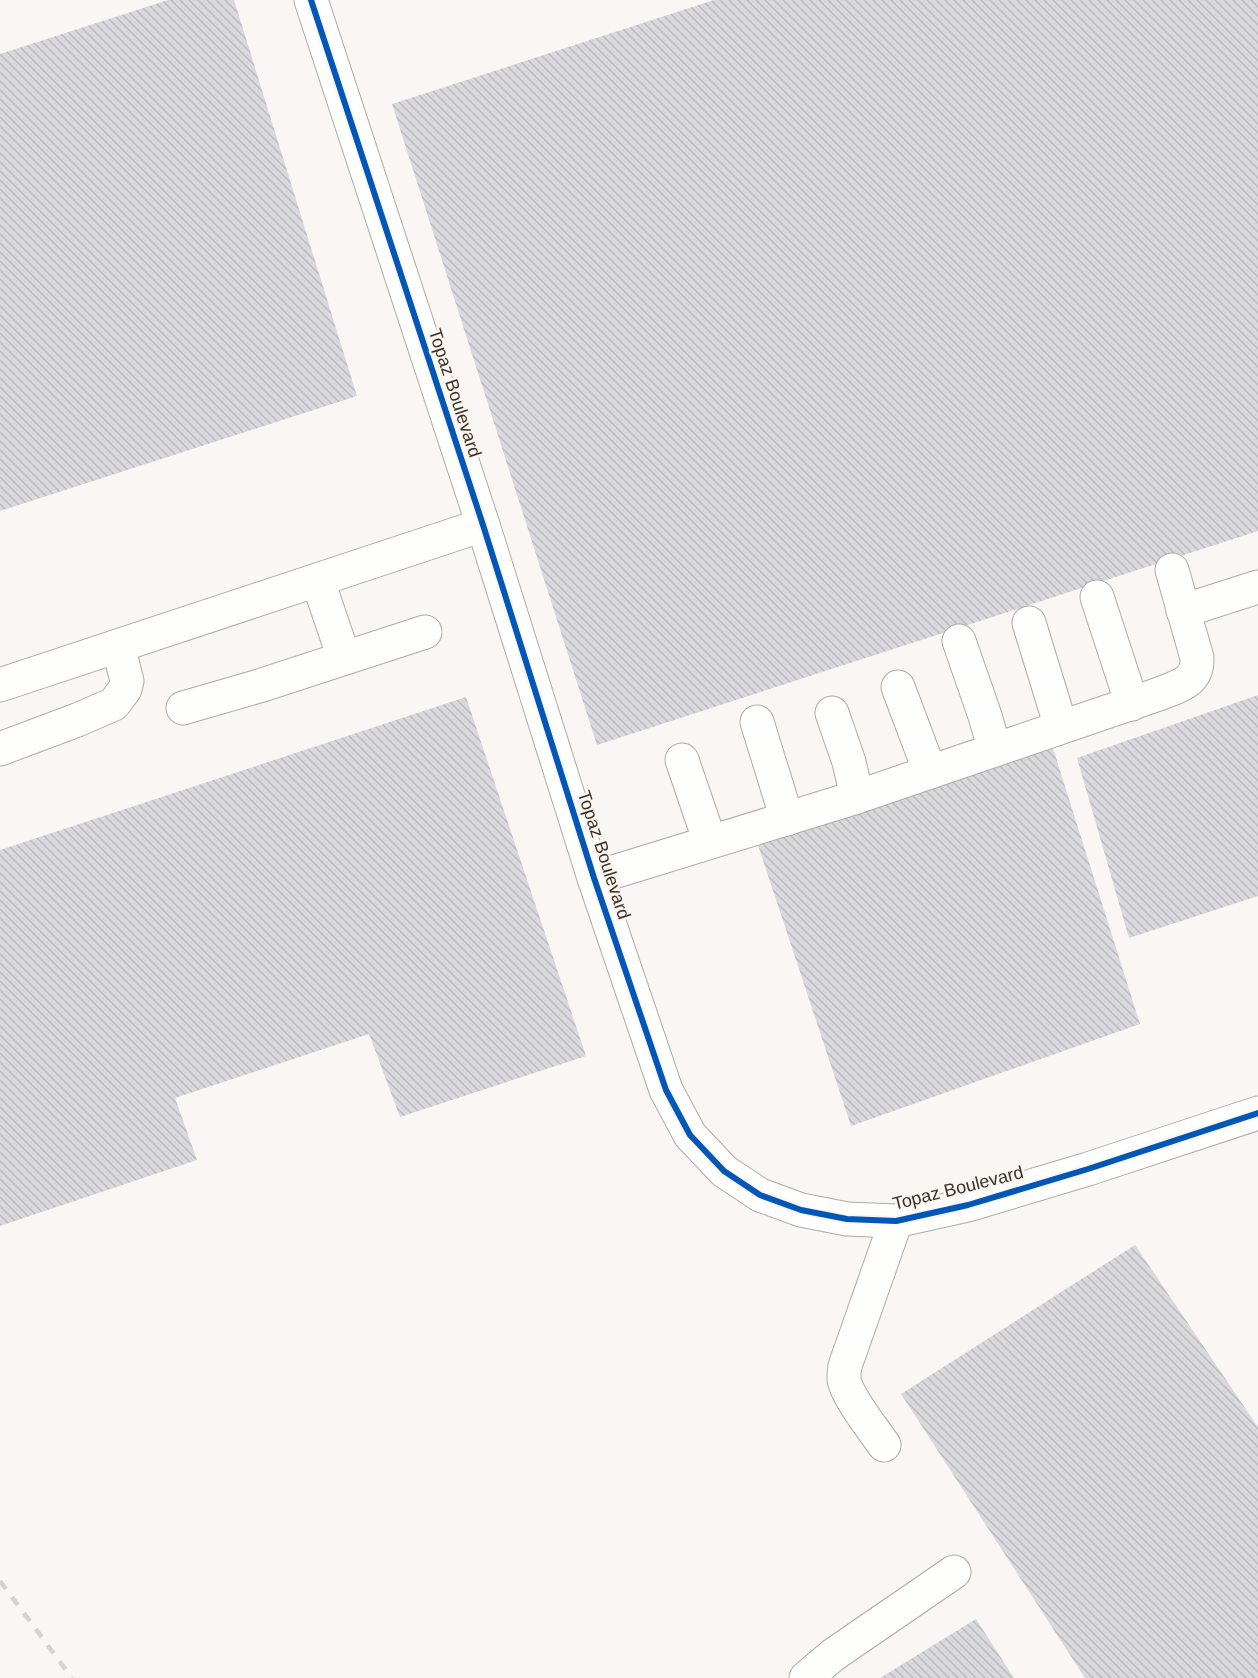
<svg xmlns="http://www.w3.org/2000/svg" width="1258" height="1678" viewBox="0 0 1258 1678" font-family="Helvetica,sans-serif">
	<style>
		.building { fill: url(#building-back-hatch) }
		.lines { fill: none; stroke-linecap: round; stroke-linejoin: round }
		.minor-casing { stroke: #afaaa5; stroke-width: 35 }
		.minor { stroke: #fefefd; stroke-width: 33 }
		.rail { stroke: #d4d3d2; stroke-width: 4.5; stroke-dasharray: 10 10; stroke-linecap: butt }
		.cycleway-casing { stroke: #fbf6f1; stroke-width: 10 }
		.cycleway { stroke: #0057b8; stroke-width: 6 }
		.labels { text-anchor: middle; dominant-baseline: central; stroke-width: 5; stroke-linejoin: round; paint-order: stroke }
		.street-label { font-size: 18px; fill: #3a3028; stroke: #fbf6f1 }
	</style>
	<defs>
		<pattern id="building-back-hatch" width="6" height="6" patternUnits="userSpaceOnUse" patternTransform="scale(1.5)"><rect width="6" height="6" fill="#d9d8dd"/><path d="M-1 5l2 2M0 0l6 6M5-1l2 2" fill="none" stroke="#bbbabe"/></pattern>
	</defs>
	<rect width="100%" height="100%" fill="#f9f6f3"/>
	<g class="building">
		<path d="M168 0H234L357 396 0 511V54Z"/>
		<path d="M714 0H1258V531L597 745 392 104Z"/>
		<path d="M1258 695V896L1129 938 1077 758Z"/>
		<path d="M466 697 586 1056 400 1117 369 1034 175 1098 197 1160 0 1226V850Z"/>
		<path d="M1051 742 1140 1024 851 1126 755 836Z"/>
		<path d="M1135 1245 1258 1427V1678H1085L901 1394Z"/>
		<path d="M976 1619 1014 1678H880Z"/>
	</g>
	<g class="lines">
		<g class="minor-casing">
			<g id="minor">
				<path d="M311 0 483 525 594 878 666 1090 690 1135 724 1171 760 1195 801 1210 847 1219 896 1221 968 1205 1088 1169 1258 1113"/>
				<path d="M318 581 344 658"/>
				<path d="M1097 597 1132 704"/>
				<path d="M1183 611 1258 587"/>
				<path d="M1029 623 1061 727"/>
				<path d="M959 641 985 716 995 750"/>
				<path d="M0 685 483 525"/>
				<path d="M898 687 930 772"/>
				<path d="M183 708 259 686 425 632"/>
				<path d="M832 713 849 762 857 797"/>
				<path d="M757 722 787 819"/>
				<path d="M0 749 77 720 114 704 125 689 127 681 118 646"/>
				<path d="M682 760 710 842"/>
				<path d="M594 878 857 797 1159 694C1178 686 1198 683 1197 658L1172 570"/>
				<path d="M884 1445C873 1429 848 1398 844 1380 844 1375 844 1370 845 1366L896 1221"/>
				<path d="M806 1678 833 1655 954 1572"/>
			</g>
		</g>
		<use href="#minor" class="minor"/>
		<path class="rail" d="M0 1581 72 1678"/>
		<g class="cycleway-casing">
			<path id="cycleway" d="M311 0 483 525 594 878 666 1090 690 1135 724 1171 760 1195 801 1210 847 1219 896 1221 968 1205 1088 1169 1258 1113"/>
		</g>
		<use href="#cycleway" class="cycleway"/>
	</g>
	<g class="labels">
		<g class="street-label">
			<text transform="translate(455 393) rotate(72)">Topaz Boulevard</text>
			<text transform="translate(604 855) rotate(72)">Topaz Boulevard</text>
			<text transform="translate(958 1188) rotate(-14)">Topaz Boulevard</text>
		</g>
	</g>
</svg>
